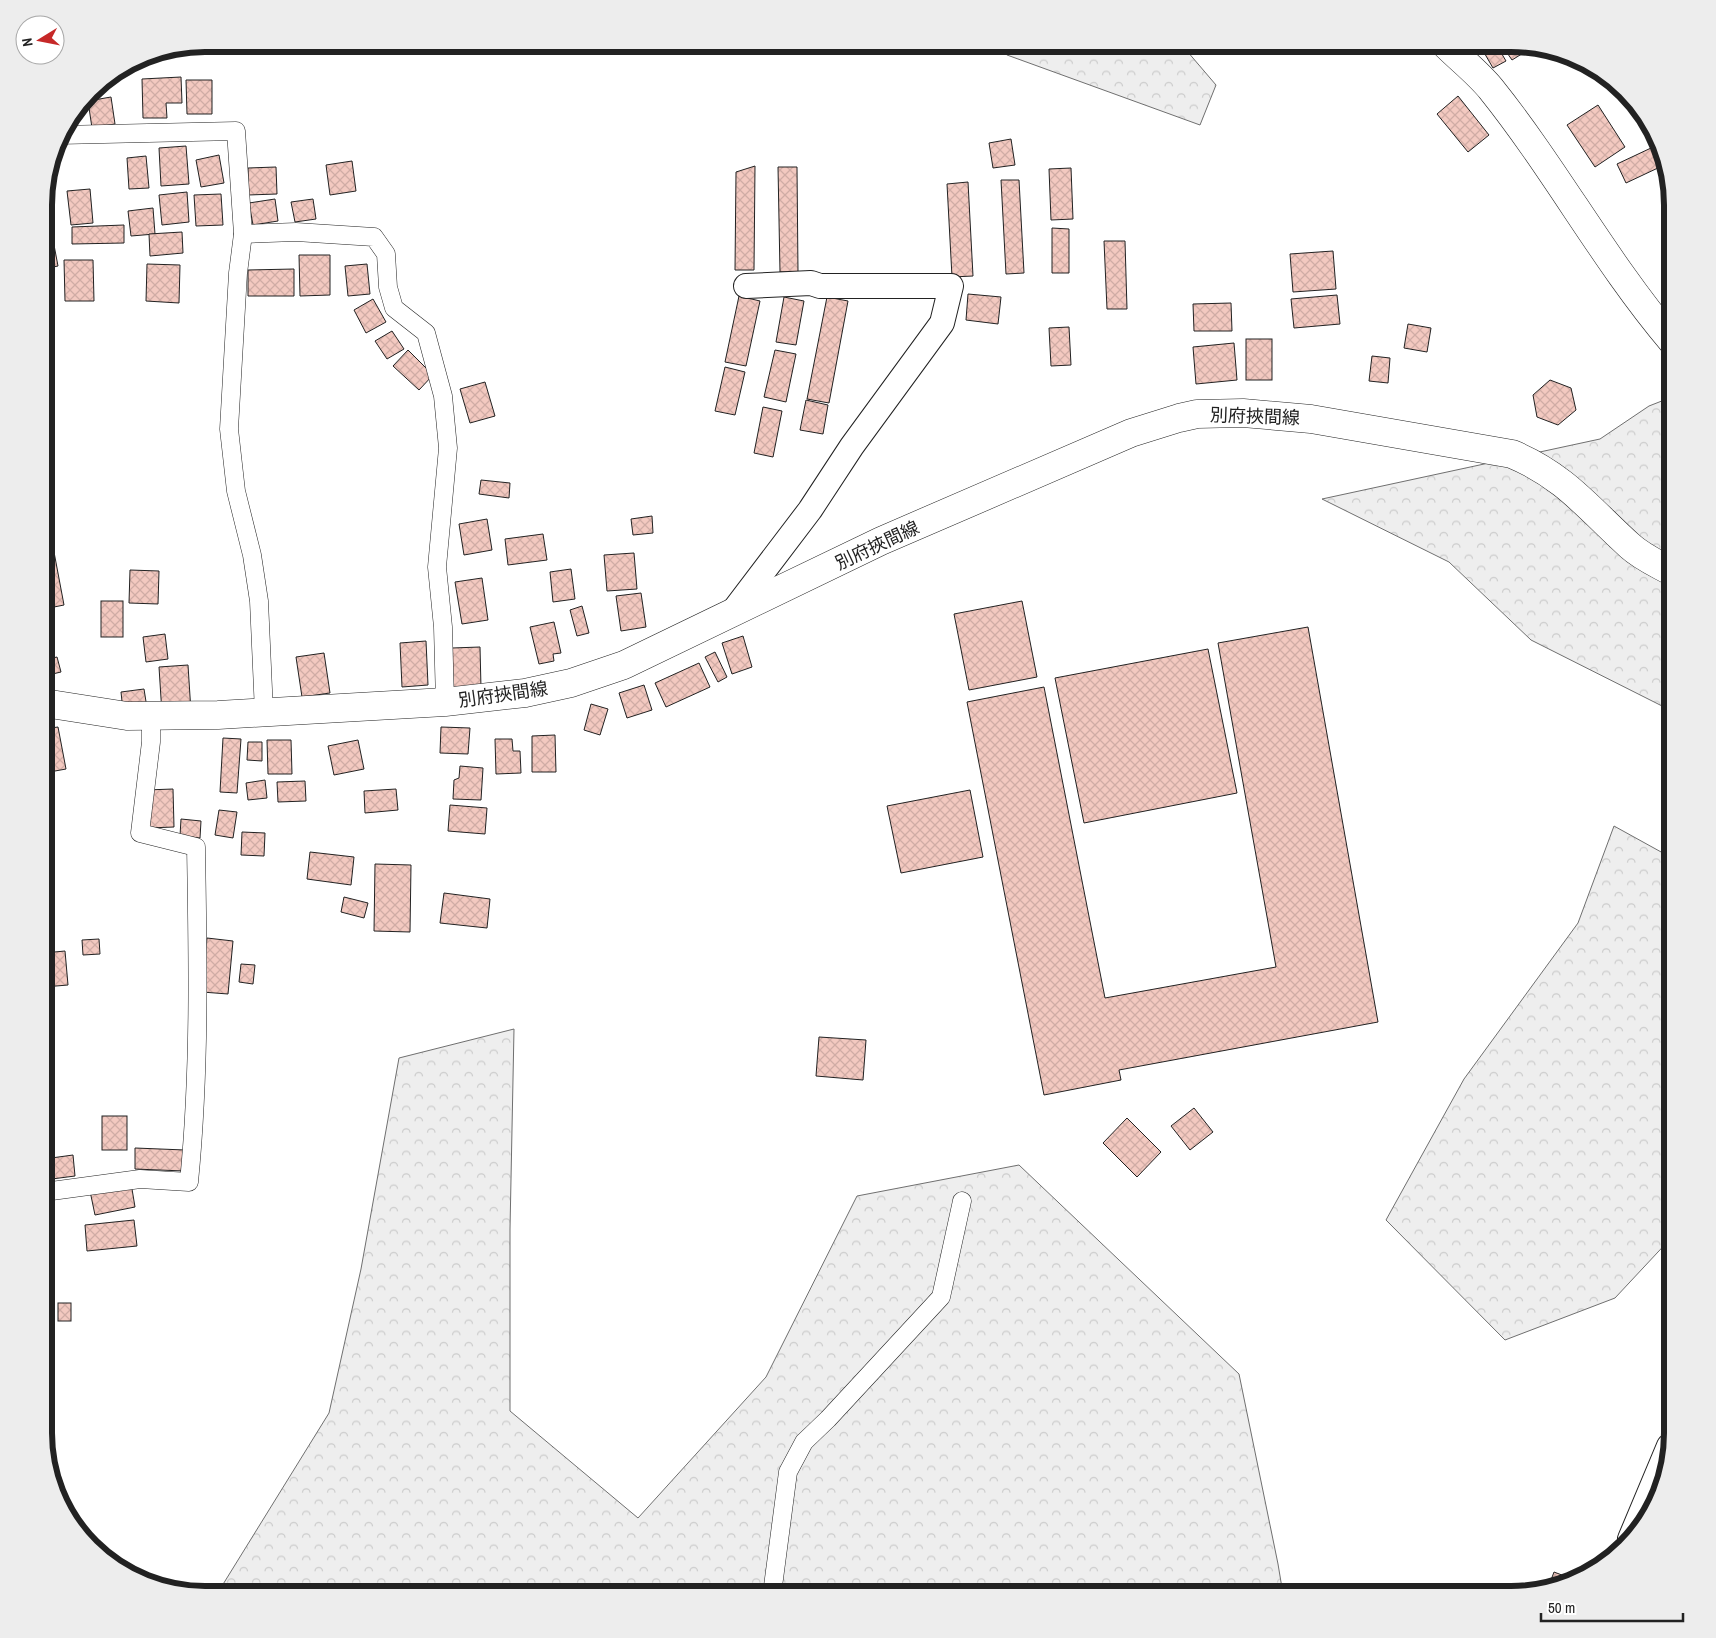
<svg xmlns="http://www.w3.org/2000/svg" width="1716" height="1638" viewBox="0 0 1716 1638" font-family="'Archivo Narrow','Noto Sans JP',sans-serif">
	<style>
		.forest { fill: url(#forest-crowns); stroke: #6f6f6f }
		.building { fill: url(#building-cross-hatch); stroke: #222 }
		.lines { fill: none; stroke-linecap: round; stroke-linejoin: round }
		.street-casing { stroke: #222; stroke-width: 19 }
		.secondary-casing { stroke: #222; stroke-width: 26 }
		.primary-casing { stroke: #222; stroke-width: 29 }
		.street { stroke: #fff; stroke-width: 18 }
		.secondary { stroke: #fff; stroke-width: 24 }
		.primary { stroke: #fff; stroke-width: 28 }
		.labels { text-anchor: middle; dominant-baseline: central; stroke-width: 4; stroke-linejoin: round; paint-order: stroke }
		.street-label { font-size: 18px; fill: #222; stroke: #fff }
		.rim { fill: none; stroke: #222; stroke-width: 6 }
	</style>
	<defs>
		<pattern id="forest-crowns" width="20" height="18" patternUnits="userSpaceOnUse" patternTransform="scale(1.25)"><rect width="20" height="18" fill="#eee"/><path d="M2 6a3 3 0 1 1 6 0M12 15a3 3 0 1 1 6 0" fill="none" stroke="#ccc"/></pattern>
		<pattern id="building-cross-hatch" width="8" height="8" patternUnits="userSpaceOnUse" patternTransform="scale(1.25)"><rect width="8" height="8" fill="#f3c9c0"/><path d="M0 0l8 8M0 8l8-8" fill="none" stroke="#d0aca5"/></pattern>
	</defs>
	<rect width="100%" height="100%" fill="#fff"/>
	<g class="forest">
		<path d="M994 44H1181L1216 85 1200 125 1007 55Z"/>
		<path d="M1672 397V711L1531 640 1449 562 1322 499 1600 439 1649 406Z"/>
		<path d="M1614 826 1672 858V1237L1615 1298 1505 1340 1386 1220 1464 1079 1578 923Z"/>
		<path d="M514 1029 510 1229V1411L638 1518 766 1377 857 1196 1019 1165 1239 1374 1278 1564 1283 1594H217L329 1413 361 1269 399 1058Z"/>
	</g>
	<g class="building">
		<path d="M1461 44H1481L1469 54Z"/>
		<path d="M1490 44H1496L1506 61 1493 68 1482 49Z"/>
		<path d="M1501 44H1521L1533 47 1512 60Z"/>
		<path d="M181 77 182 103H166L167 118H143L142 79Z"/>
		<path d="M109 78 110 85 96 87 99 84Z"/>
		<path d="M186 80H212V114H187Z"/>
		<path d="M1458 96 1489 135 1468 152 1437 114Z"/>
		<path d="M111 97 115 124 92 128 88 101Z"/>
		<path d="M1598 105 1625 147 1595 167 1567 125Z"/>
		<path d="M1011 139 1015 165 993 168 989 143Z"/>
		<path d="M186 146 189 184 161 186 159 148Z"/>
		<path d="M1651 148 1660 167 1626 183 1617 164Z"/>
		<path d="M219 155 224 183 201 187 196 160Z"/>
		<path d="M146 156 149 188 129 189 127 158Z"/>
		<path d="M352 161 356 191 330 195 326 165Z"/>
		<path d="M755 166 754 270H735L736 172Z"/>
		<path d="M276 167 277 194 248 195V168Z"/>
		<path d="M778 167H797L798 272H780Z"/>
		<path d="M1071 168 1073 219 1051 220 1049 169Z"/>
		<path d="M1001 180H1019L1024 273 1006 274Z"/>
		<path d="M968 182 973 276 952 277 947 184Z"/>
		<path d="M90 189 93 223 71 225 67 191Z"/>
		<path d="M187 192 189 222 162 225 159 195Z"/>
		<path d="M221 194 223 225 196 226 194 195Z"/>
		<path d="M275 199 278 221 253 225 249 203Z"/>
		<path d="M313 199 316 219 295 222 291 202Z"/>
		<path d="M153 208 155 234 131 236 128 211Z"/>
		<path d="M124 225V243L72 244V227Z"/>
		<path d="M1052 228 1069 229V273H1052Z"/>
		<path d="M182 232 183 253 150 256 149 234Z"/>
		<path d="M1104 241H1125L1127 309H1107Z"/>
		<path d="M54 245 58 266 44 269V247Z"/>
		<path d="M1333 251 1336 289 1293 292 1290 254Z"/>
		<path d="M299 255H330V295L300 296Z"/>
		<path d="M64 260H93L94 301H65Z"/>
		<path d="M147 264 180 265 179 303 146 301Z"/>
		<path d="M367 264 370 294 348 296 345 266Z"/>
		<path d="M294 269V296H248V270Z"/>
		<path d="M968 294 1001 297 998 324 966 320Z"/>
		<path d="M1337 295 1340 324 1294 328 1291 299Z"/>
		<path d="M739 296 760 301 746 366 725 362Z"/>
		<path d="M784 297 804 301 796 345 776 342Z"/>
		<path d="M827 297 848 301 829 403 807 399Z"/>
		<path d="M373 299 386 322 366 333 354 310Z"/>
		<path d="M1231 303 1232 331H1194L1193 304Z"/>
		<path d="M1408 324 1431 328 1427 352 1404 348Z"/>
		<path d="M1069 327 1071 365 1051 366 1049 328Z"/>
		<path d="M392 331 404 349 387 359 375 341Z"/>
		<rect x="1246" y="339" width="26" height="41"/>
		<path d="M1234 343 1237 380 1196 384 1193 347Z"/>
		<path d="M408 350 433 375 419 390 393 366Z"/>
		<path d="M775 350 796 354 786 402 764 397Z"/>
		<path d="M1372 356 1390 358 1388 383 1369 381Z"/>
		<path d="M725 367 745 372 735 415 715 411Z"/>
		<path d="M1550 380 1571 388 1576 410 1558 425 1537 417 1533 395Z"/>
		<path d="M485 382 495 416 470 423 460 389Z"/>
		<path d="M806 400 828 405 823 434 800 430Z"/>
		<path d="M763 407 782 411 773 457 754 453Z"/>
		<path d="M481 480 510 483 509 498 479 494Z"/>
		<path d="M652 516 653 533 633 535 631 519Z"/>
		<path d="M487 519 492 550 464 555 459 524Z"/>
		<path d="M543 534 547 560 508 565 505 539Z"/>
		<path d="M54 552 64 605 44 609V554Z"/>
		<path d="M634 553 637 589 607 591 604 555Z"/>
		<path d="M571 569 575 599 553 602 550 572Z"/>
		<path d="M130 570 159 571 158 604 129 603Z"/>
		<path d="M482 578 488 620 462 624 455 582Z"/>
		<path d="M641 593 646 627 621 631 616 596Z"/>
		<rect x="101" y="601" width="22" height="36"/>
		<path d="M1022 601 1037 677 969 690 954 614Z"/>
		<path d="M582 606 589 633 577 636 570 610Z"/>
		<path d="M554 622 561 653 553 654 554 661 539 664 530 627Z"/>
		<path d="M1308 627 1378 1022 1119 1070 1121 1080 1044 1095 967 702 1044 687 1105 998 1276 967 1218 643Z"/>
		<path d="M165 634 168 659 146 662 143 637Z"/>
		<path d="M743 636 752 667 732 674 722 643Z"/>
		<path d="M426 641 428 685 402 687 400 643Z"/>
		<path d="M480 647 481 688 453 689 452 648Z"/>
		<path d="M1208 649 1237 793 1084 823 1055 678Z"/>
		<path d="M715 652 727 677 718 682 705 657Z"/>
		<path d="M324 653 330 693 302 697 296 657Z"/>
		<path d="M57 657 61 672 44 676V660Z"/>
		<path d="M699 663 710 687 666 707 655 683Z"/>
		<path d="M188 665 191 712 162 714 159 667Z"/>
		<path d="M644 685 652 710 627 718 619 693Z"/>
		<path d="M144 689 147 708 123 711 121 692Z"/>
		<path d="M591 704 608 709 600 735 584 730Z"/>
		<path d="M58 727 66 769 44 773V729Z"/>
		<path d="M441 727 470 728 468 754 440 753Z"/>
		<path d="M555 735 556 772H532V736Z"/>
		<path d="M223 738 241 739 237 793 220 792Z"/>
		<path d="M495 739H512L513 751H520L521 773 496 774Z"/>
		<path d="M267 740H291L292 774H268Z"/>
		<path d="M358 740 364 769 334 775 328 746Z"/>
		<path d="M248 742H262V761L247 760Z"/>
		<path d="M460 766 483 768 481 800 453 799 454 780 459 778Z"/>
		<path d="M265 780 267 798 248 800 246 783Z"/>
		<path d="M305 781 306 801 278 802 277 782Z"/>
		<path d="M173 789 174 827 148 828 146 790Z"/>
		<path d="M396 789 398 810 365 813 364 791Z"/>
		<path d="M970 790 983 857 901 873 887 806Z"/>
		<path d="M450 805 487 808 485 834 448 831Z"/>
		<path d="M219 810 237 812 233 838 215 835Z"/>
		<path d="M181 819 201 821 200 838 180 836Z"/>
		<path d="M242 832 265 833 264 856 241 855Z"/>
		<path d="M310 852 354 857 351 885 307 879Z"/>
		<path d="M375 864 411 865 410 932 374 931Z"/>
		<path d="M444 893 490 899 487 928 440 923Z"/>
		<path d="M344 897 368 903 364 918 341 912Z"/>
		<path d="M207 938 233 941 228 994 202 992Z"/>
		<path d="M99 939 100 954 83 955 82 940Z"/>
		<path d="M65 951 68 985 44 987V953Z"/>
		<path d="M241 964 255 965 253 984 239 982Z"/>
		<path d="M819 1037 866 1040 863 1080 816 1076Z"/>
		<path d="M1194 1108 1213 1132 1190 1150 1171 1126Z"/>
		<rect x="102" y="1116" width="25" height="34"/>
		<path d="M1127 1118 1161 1152 1137 1177 1103 1143Z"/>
		<path d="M135 1148 185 1150 184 1171 135 1169Z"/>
		<path d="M73 1155 75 1176 44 1180V1159Z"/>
		<path d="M131 1183 135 1207 95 1215 90 1191Z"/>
		<path d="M134 1220 137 1246 87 1251 85 1225Z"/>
		<rect x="58" y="1303" width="13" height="18"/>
		<path d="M44 1331H46L48 1352H44Z"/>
		<path d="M1554 1572 1575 1580 1548 1588Z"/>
	</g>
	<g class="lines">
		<g class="street-casing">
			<g id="street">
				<path d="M60 135 236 131 243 234 238 273 229 429 236 491 252 555 259 601 264 712"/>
				<path d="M243 234 296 232 374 237 386 254 388 287 394 308 426 333 443 396 448 448 437 567 443 627 445 702"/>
				<path d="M44 1192 140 1179 189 1182C200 1071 198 959 196 847L140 833 151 742V716"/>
				<path d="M772 1594 788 1472 804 1442 828 1419 941 1297 962 1201"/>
			</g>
		</g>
		<g class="secondary-casing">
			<g id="secondary">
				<path d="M731 614 810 510 852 446 942 323 951 286H820L811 283 746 286"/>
				<path d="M1630 1539 1669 1446"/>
			</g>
		</g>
		<g class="primary-casing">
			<g id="primary">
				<path d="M1445 44C1460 59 1478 73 1491 89 1556 170 1605 262 1672 341"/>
				<path d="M44 703 127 716 218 715 445 702 525 693 571 683 624 665 881 541 1131 433 1179 418 1197 414 1243 413 1311 419 1512 454C1565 476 1590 510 1630 546 1642 557 1658 564 1672 572"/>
			</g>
		</g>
		<use href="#street" class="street"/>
		<use href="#secondary" class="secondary"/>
		<use href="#primary" class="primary"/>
	</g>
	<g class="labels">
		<g class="street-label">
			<text transform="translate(1255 416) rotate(2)">別府挾間線</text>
			<text transform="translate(877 545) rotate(-25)">別府挾間線</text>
			<text transform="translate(503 694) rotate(-8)">別府挾間線</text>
		</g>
	</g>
	<path d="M0 0H1716V1638H0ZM205 52H1511A153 153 0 0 1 1664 205V1433A153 153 0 0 1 1511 1586H205A153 153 0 0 1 52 1433V205A153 153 0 0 1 205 52Z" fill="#ededed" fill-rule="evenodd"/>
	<path class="rim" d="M205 52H1511A153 153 0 0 1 1664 205V1433A153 153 0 0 1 1511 1586H205A153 153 0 0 1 52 1433V205A153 153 0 0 1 205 52Z"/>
	<g transform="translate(40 40) rotate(260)"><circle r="24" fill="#ffffff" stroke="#a7a7a7"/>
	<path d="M0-4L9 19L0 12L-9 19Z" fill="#c62828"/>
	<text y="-8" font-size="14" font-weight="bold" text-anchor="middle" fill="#222222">N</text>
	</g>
	<path d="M1541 1613v8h142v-8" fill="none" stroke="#222222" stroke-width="2.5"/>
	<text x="1548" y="1613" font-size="15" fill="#222222" stroke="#ffffff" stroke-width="4" paint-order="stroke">50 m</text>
</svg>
